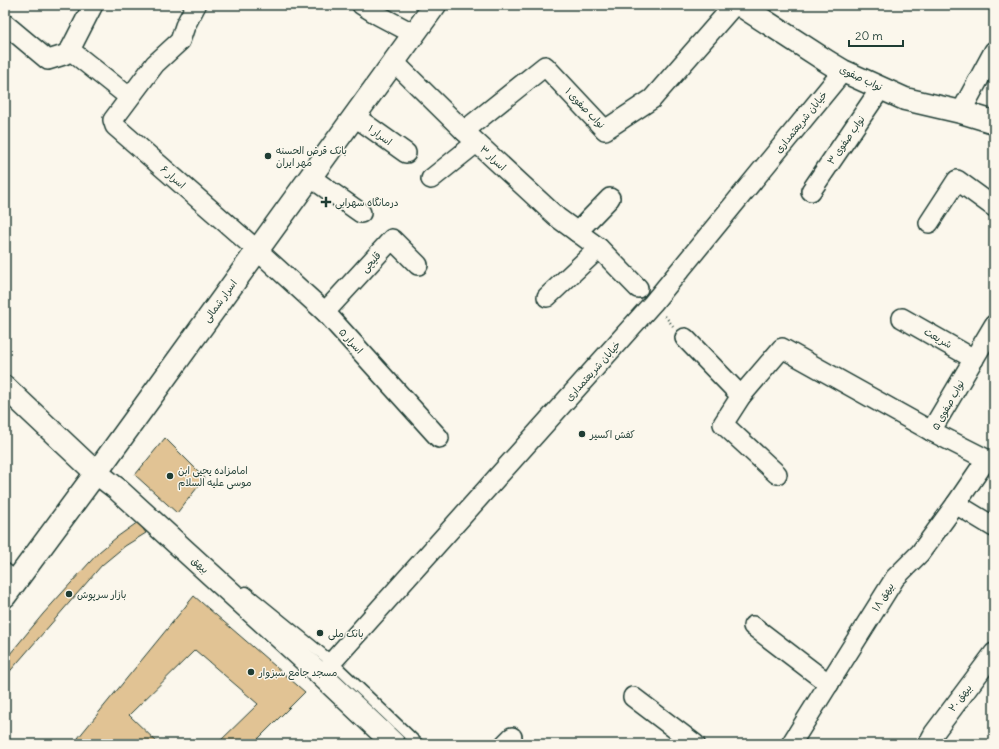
<svg xmlns="http://www.w3.org/2000/svg" width="999" height="749" viewBox="0 0 999 749" font-family="Delius,'Playpen Sans Arabic',sans-serif">
	<style>
		.building { fill: #e1c394; stroke: #1f3d34 }
		.lines { fill: none; stroke-linecap: round; stroke-linejoin: round }
		.lane-casing { stroke: #1f3d34; stroke-width: 13 }
		.street-casing { stroke: #1f3d34; stroke-width: 22 }
		.secondary-casing { stroke: #1f3d34; stroke-width: 25 }
		.path { stroke: #1f3d34; stroke-width: 2.5; stroke-dasharray: 1 3; stroke-linecap: butt }
		.lane { stroke: #fbf7ec; stroke-width: 10 }
		.street { stroke: #fbf7ec; stroke-width: 19 }
		.secondary { stroke: #fbf7ec; stroke-width: 22 }
		.poi-dot { fill: #1f3d34; stroke: #fbf7ec; stroke-width: 1.5 }
		.labels { text-anchor: middle; dominant-baseline: central; stroke-width: 3; stroke-linejoin: round; paint-order: stroke }
		.street-label { font-size: 10px; fill: #1f3d34; stroke: #fbf7ec }
		.poi-label { font-size: 10px; fill: #1f3d34; stroke: #fbf7ec; text-anchor: start }
	</style>
	<rect width="100%" height="100%" fill="#fbf7ec"/>
	<filter id="ink" filterUnits="userSpaceOnUse"><feTurbulence type="fractalNoise" baseFrequency=".025" numOctaves="2"/><feDisplacementMap in="SourceGraphic" scale="8" xChannelSelector="R" yChannelSelector="G"/><feConvolveMatrix kernelMatrix="1 2 1 2 8 2 1 2 1" color-interpolation-filters="sRGB"/></filter>
	<g filter="url(#ink)">
		<g class="building">
			<path d="M165 438 205 478 177 513 135 475Z"/>
			<path d="M138 522 146 533 125 546 102 565 5 677V660L43 614 99 552 117 537Z"/>
			<path d="M194 596 305 692 253 744H217L258 704 195 650 129 715 159 744H84L78 738Z"/>
		</g>
		<g class="lines">
			<g class="lane-casing">
				<g id="lane">
					<path d="M5 568 17 579"/>
					<path d="M246 592 332 662 418 744"/>
				</g>
			</g>
			<g class="street-casing">
				<g id="street">
					<path d="M196 5 185 26 180 41 155 64 113 120 115 126 257 250 325 312 439 438"/>
					<path d="M362 5 378 15 414 34"/>
					<path d="M5 24 48 60 64 55 70 50 129 97"/>
					<path d="M70 50 93 5"/>
					<path d="M394 62 464 131 558 218 599 248 638 288"/>
					<path d="M961 112 994 51"/>
					<path d="M354 116 406 153"/>
					<path d="M464 131 545 66 605 130 652 99 734 5"/>
					<path d="M310 177 361 213"/>
					<path d="M431 179 476 143"/>
					<path d="M811 191 881 88"/>
					<path d="M929 223 957 180 994 207"/>
					<path d="M577 232 610 198"/>
					<path d="M547 297 599 248"/>
					<path d="M325 312 392 239 418 265"/>
					<path d="M902 318 974 359"/>
					<path d="M994 325 931 431 994 463"/>
					<path d="M685 338 741 396"/>
					<path d="M777 474 723 424 741 396 782 348 931 431"/>
					<path d="M956 504 994 527"/>
					<path d="M753 626 829 684"/>
					<path d="M332 662 653 303 843 71"/>
					<path d="M633 697 695 744"/>
					<path d="M505 744 512 737"/>
					<path d="M791 744 895 578 920 553 956 504 986 460"/>
					<path d="M928 744 934 733 994 653"/>
				</g>
			</g>
			<g class="secondary-casing">
				<g id="secondary">
					<path d="M740 5 828 62 843 71 905 99 961 112 994 122"/>
					<path d="M5 387 94 471 116 488 319 673 394 744"/>
					<path d="M5 596 96 473 435 5"/>
				</g>
			</g>
			<path class="path" d="M665 316 673 326"/>
			<use href="#lane" class="lane"/>
			<use href="#street" class="street"/>
			<use href="#secondary" class="secondary"/>
		</g>
	</g>
	<g class="poi-dot">
		<circle cx="268" cy="156" r="4"/>
		<path d="M324 196h4v4h4v4h-4v4h-4v-4h-4v-4h4z"/>
		<circle cx="582" cy="434" r="4"/>
		<circle cx="170" cy="476" r="4"/>
		<circle cx="69" cy="594" r="4"/>
		<circle cx="320" cy="633" r="4"/>
		<circle cx="251" cy="672" r="4"/>
	</g>
	<g class="labels">
		<g class="street-label">
			<text transform="translate(861 78) rotate(25)">نواب صفوی</text>
			<text transform="translate(585 108) rotate(46)">نواب صفوی ۱</text>
			<text transform="translate(801 122) rotate(-51)">خیابان شریعتمداری</text>
			<text transform="translate(380 135) rotate(36)">اسرار ۱</text>
			<text transform="translate(846 140) rotate(-55)">نواب صفوی ۳</text>
			<text transform="translate(493 158) rotate(43)">اسرار ۳</text>
			<text transform="translate(173 177) rotate(41)">اسرار ۶</text>
			<text transform="translate(371 262) rotate(-47)">قلیچی</text>
			<text transform="translate(220 301) rotate(-54)">اسرار شمالی</text>
			<text transform="translate(938 338) rotate(30)">شریعت</text>
			<text transform="translate(351 341) rotate(48)">اسرار ۵</text>
			<text transform="translate(593 371) rotate(-48)">خیابان شریعتمداری</text>
			<text transform="translate(948 405) rotate(-61)">نواب صفوی ۵</text>
			<text transform="translate(200 565) rotate(42)">بیهق</text>
			<text transform="translate(883 597) rotate(-58)">بیهق ۱۸</text>
			<text transform="translate(960 698) rotate(-53)">بیهق ۲۰</text>
		</g>
		<g class="poi-label">
			<text x="276" y="150">بانک قرض الحسنه<tspan x="276" dy="12">مهر ایران</tspan></text>
			<text x="335" y="202">درمانگاه سهرابی</text>
			<text x="590" y="434">کفش اکسیر</text>
			<text x="178" y="470">امامزاده یحیی ابن<tspan x="178" dy="12">موسی علیه السلام</tspan></text>
			<text x="77" y="594">بازار سرپوش</text>
			<text x="328" y="633">بانک ملی</text>
			<text x="259" y="672">مسجد جامع سبزوار</text>
		</g>
	</g>
	<rect width="999" height="749" fill="none" stroke="#fbf7ec" stroke-width="20"/>
	<rect x="10" y="10" width="979" height="729" fill="none" stroke="#1f3d34" stroke-width="1.5" filter="url(#ink)"/>
	<path d="M849 40v6h54v-6" fill="none" stroke="#1f3d34" stroke-width="2"/>
	<text x="855" y="40" font-size="12" fill="#1f3d34" stroke="#fbf7ec" stroke-width="3" paint-order="stroke">20 m</text>
</svg>
